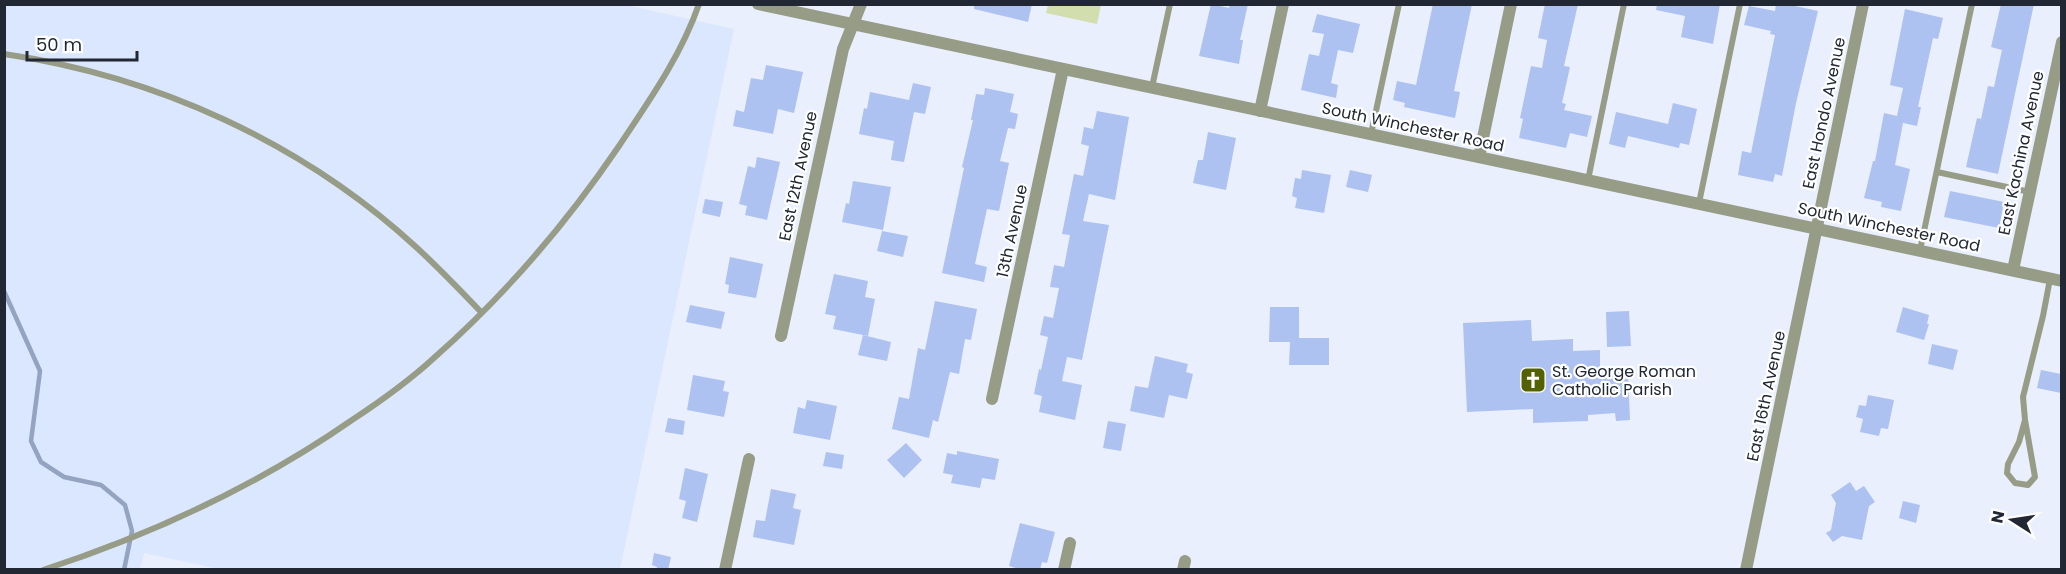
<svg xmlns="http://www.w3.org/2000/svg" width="2066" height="574" viewBox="0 0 2066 574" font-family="Poppins,sans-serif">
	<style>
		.built { fill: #dbe7fe }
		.green { fill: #d3deae }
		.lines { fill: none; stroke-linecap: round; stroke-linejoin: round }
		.stream { stroke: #94a3c0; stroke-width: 4.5 }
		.building { fill: #adc2f0 }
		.lane { stroke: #969c86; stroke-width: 6 }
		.street { stroke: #969c86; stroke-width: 12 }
		.labels { text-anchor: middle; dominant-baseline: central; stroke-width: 4.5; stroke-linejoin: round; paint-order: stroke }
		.street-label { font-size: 16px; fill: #212733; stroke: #fff }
		.poi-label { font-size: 16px; fill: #212733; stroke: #fff; text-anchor: start }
	</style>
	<rect width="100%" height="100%" fill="#e9effd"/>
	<path class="built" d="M622 4 734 29 620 569 214 570V568L144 553 140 569H5L4 5Z"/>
	<path class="green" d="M1048 5V4L1101 5 1097 24 1046 13Z"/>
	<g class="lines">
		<path class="stream" d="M4 291 40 371 31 441 41 462 64 477 101 485 125 505 132 531 124 570"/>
	</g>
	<g class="building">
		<path d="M974 4H1032L1028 22 974 9Z"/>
		<path d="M1211 4 1229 8 1230 4H1248L1240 40H1243L1239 64 1199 56Z"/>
		<path d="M1433 4H1472L1454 91 1460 92 1455 118 1404 107 1405 103 1393 100 1397 81 1416 85Z"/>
		<path d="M1545 4H1578L1564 66 1570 67 1562 103 1566 104 1564 110 1592 116 1587 137 1570 133 1566 148 1519 138 1523 119 1520 118 1531 66 1542 68 1547 40 1538 38Z"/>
		<path d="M1657 4H1720L1713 44 1681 37 1685 16 1656 10Z"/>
		<path d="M1776 4H1786L1818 11 1796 103 1782 176 1775 174 1773 182 1738 175 1742 151 1751 153 1775 35 1770 34 1771 31 1744 25 1749 6 1775 11Z"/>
		<path d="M2001 4H2034L1998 174 1966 167 1977 118 1981 119 1988 86 1994 87 2002 50 1991 47Z"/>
		<path d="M1905 9 1943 18 1938 39 1933 38 1918 107H1921L1917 126 1903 123 1895 165 1910 169 1901 211 1881 207 1882 202 1864 198 1873 161H1875L1884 113 1897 116 1903 88 1890 85Z"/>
		<path d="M1317 14 1360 24 1353 53 1338 50 1331 83 1338 85 1336 98 1301 90 1309 54 1319 56 1324 34 1312 32Z"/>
		<path d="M766 65 803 72 794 113 778 109 773 134 733 126 736 110 744 112 751 78 763 80Z"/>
		<path d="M913 83 931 87 925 114 914 112 904 162 891 160 894 141 859 134 864 108 867 109 870 92 909 100Z"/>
		<path d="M985 88 1014 94 1010 112 1018 114 1015 129 1008 128 1000 161 1009 163 999 211 987 209 975 264 987 267 984 282 942 273 964 168 962 167 973 120H971L976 94 984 95Z"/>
		<path d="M1673 103 1697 109 1689 145 1680 143 1679 148 1628 136 1625 148 1609 144 1616 112 1668 124Z"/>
		<path d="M1097 111 1129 117 1115 200 1089 194 1083 221 1109 225 1082 360 1067 357 1062 381 1082 385 1075 420 1039 412 1042 396 1034 394 1039 369 1041 370 1048 337 1040 335 1044 316 1053 318 1059 288 1050 287 1054 265 1064 267 1070 235 1062 234 1074 174 1083 176 1089 146 1081 144 1084 127 1093 129Z"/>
		<path d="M1208 132 1236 138 1226 190 1193 183 1198 160H1203Z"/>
		<path d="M757 157 780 162 767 220 745 215 747 206 739 204 748 166 755 168Z"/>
		<path d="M1302 170 1331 175 1324 213 1295 208 1297 198 1292 196 1295 178 1301 179Z"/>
		<path d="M1350 170 1372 175 1368 192 1346 187Z"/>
		<path d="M853 181 891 187 883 230 842 222 846 203 849 204Z"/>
		<path d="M1950 191 2004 202 1999 228 1944 217Z"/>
		<path d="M705 199 723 202 720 217 702 213Z"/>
		<path d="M882 231 908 236 903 257 877 251Z"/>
		<path d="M730 257 763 264 756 298 728 293 729 285 725 284Z"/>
		<path d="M834 274 868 281 865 297 875 299 868 336 833 329 836 316 825 314Z"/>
		<path d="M935 301 977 309 971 340 965 339 959 374 950 372 938 422 933 420 929 438 892 429 899 397 909 399 918 348 925 350Z"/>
		<path d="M690 305 725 312 721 329 686 322Z"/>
		<path d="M1270 307H1299V338H1329V365H1289L1290 342H1269Z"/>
		<path d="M1903 307 1929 315 1927 324H1929L1924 340 1896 332Z"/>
		<path d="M1629 311 1631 346 1607 347 1606 312Z"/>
		<path d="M1531 320 1532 341 1573 339V351L1600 350V373L1628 372 1630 420 1616 421 1615 413 1588 415V421L1533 423V409L1467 412 1463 323Z"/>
		<path d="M863 335 891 342 887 361 858 355Z"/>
		<path d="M1932 344 1958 350 1953 370 1928 364Z"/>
		<path d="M1155 356 1188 364 1186 372 1193 374 1187 399 1169 395 1164 418 1130 411 1135 386 1148 388Z"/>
		<path d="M2041 370 2061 374V393L2037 388Z"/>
		<path d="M693 375 725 381 723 391 729 392 724 417 687 410Z"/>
		<path d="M1868 395 1894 400 1888 429 1881 428 1879 436 1860 432 1863 419 1856 417 1859 405 1866 406Z"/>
		<path d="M807 400 837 406 830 440 793 433 798 407 805 409Z"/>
		<path d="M668 418 685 421 683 435 665 432Z"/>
		<path d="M1108 421 1126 424 1121 451 1103 448Z"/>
		<path d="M906 443 922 460 904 478 887 460Z"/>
		<path d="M957 451 999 459 995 480 982 478 980 488 951 483 953 475 943 473 947 453 957 455Z"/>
		<path d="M826 452 844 455 842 469 823 466Z"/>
		<path d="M685 468 708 474 697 522 682 518 686 501 679 499Z"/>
		<path d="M1850 482 1856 491 1864 486 1875 502 1869 506 1862 540 1842 536 1833 542 1826 533 1831 530 1836 503 1831 495Z"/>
		<path d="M771 489 796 494 793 508 801 510 794 545 753 537 756 520 765 521Z"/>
		<path d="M1903 501 1920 505 1916 523 1899 518Z"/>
		<path d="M1020 523 1055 532 1047 563 1042 562 1040 570H1022L1009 566Z"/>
		<path d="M654 553 671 557 668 570H657V567L652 565Z"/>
	</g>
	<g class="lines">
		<g class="lane">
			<path d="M4 54C156 76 303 143 416 247 439 268 460 290 481 312"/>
			<path d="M1152 87 1170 4"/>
			<path d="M1371 134 1399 4"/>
			<path d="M1937 172 2030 192"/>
			<path d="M1588 180 1624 4"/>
			<path d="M1699 203 1740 4"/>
			<path d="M1920 250 1972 4"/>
			<path d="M2025 420 2035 477 2028 485 2015 483 2007 473 2008 464 2019 442 2025 420 2023 397 2043 316 2050 279"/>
			<path d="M43 570C153 534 257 486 352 420 381 401 409 381 435 357 505 295 566 224 619 146 649 101 681 56 699 4"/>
		</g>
		<g class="street">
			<path d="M758 4 2062 281"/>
			<path d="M1260 111 1283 4"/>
			<path d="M1479 157 1511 4"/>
			<path d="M2013 270 2062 42"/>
			<path d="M781 336 843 49 861 4"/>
			<path d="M992 399 1063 69"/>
			<path d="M725 570 749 459"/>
			<path d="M1064 570 1070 543"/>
			<path d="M1183 570 1185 561"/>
			<path d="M1746 570 1863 4"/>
		</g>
	</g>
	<defs>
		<g id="church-square" transform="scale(1.35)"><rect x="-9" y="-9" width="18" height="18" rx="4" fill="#536102" stroke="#fff"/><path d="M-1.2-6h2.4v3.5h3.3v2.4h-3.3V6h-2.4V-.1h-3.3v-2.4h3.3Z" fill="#fff"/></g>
	</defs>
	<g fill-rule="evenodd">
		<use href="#church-square" x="1533" y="380"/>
	</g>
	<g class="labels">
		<g class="street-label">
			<text transform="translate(1824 113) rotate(-78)">East Hondo Avenue</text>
			<text transform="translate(1413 127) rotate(12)">South Winchester Road</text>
			<text transform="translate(2021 153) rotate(-78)">East Kachina Avenue</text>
			<text transform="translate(798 176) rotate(-78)">East 12th Avenue</text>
			<text transform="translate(1889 227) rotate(12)">South Winchester Road</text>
			<text transform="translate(1012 231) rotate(-78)">13th Avenue</text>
			<text transform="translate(1766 396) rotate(-78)">East 16th Avenue</text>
		</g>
		<g class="poi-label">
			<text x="1552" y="371">St. George Roman<tspan x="1552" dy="18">Catholic Parish</tspan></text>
		</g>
	</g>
	<rect width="2066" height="574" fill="none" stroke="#212733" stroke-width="12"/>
	<g transform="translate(2012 520) rotate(282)" stroke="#ffffff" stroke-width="4.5" paint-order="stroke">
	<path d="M0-4.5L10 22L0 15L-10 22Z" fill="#212733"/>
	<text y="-9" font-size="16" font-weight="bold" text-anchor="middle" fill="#212733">N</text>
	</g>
	<path d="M27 51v9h110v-9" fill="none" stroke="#212733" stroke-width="3"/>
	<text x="36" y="51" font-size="18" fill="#212733" stroke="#ffffff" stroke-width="4.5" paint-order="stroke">50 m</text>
</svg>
